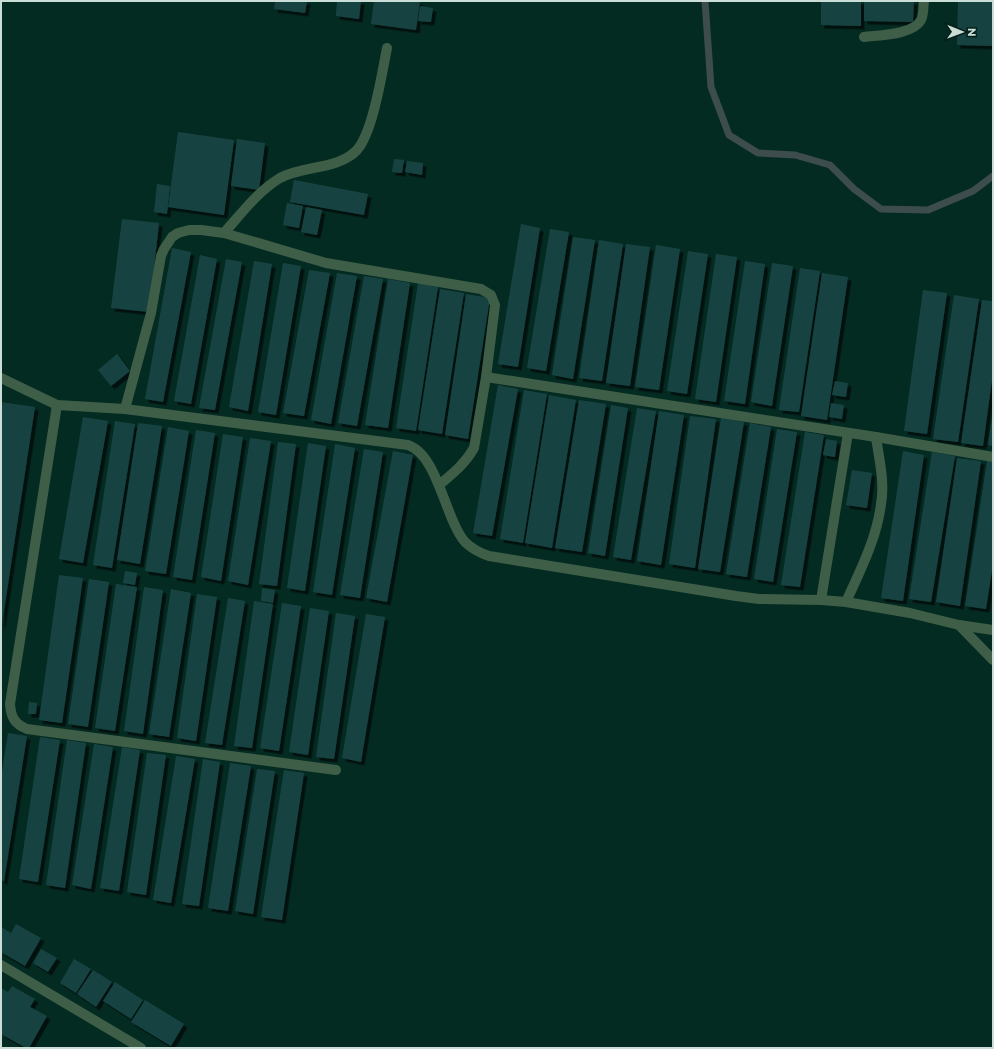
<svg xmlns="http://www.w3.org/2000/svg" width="994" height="1049" viewBox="0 0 994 1049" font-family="Montserrat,sans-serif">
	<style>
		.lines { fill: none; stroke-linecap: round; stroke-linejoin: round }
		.stream { stroke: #3d4c4c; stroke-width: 7 }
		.building { fill: #194342; filter: url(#shadow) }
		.lane { stroke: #3e5e48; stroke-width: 10 }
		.street { stroke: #3e5e48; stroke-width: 10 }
	</style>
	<defs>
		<filter id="shadow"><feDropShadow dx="3.5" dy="3.5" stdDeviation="0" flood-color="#0009"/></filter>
	</defs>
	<rect width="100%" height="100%" fill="#042b22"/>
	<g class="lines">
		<path class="stream" d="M705 1 711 87 729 135 758 153 795 155 830 165 854 189 881 209 928 210 973 191 993 176"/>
	</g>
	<g class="building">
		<path d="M275 1H307L305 13 274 9Z"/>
		<path d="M337 1H361L359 19 336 16Z"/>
		<path d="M374 1H420L416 30 371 24Z"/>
		<path d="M821 1H861V26L821 25Z"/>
		<path d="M864 1H914L913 22 864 21Z"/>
		<path d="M958 1H993V46L957 45Z"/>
		<path d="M420 6 433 8 431 22 418 21Z"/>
		<path d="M178 132 234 140 224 215 168 207Z"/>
		<path d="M237 139 265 143 259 190 231 186Z"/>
		<path d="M394 159 404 160 402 173 392 172Z"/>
		<path d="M407 161 423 163 422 175 405 172Z"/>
		<path d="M294 180 368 194 364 215 290 202Z"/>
		<path d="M157 184 170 186 167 214 154 212Z"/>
		<path d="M287 203 303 206 299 228 283 225Z"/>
		<path d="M306 207 322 210 317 235 301 232Z"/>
		<path d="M122 219 159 223 149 312 111 308Z"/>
		<path d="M521 224 540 228 518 367 498 364Z"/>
		<path d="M550 229 569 232 546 371 527 368Z"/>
		<path d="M573 237 595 240 573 379 552 375Z"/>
		<path d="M599 240 623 244 602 381 579 378Z"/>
		<path d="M626 244 650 247 630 386 606 383Z"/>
		<path d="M656 245 680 249 659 390 635 387Z"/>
		<path d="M172 248 191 252 163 402 145 399Z"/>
		<path d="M688 251 708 254 687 394 667 391Z"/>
		<path d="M716 254 737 257 716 402 695 399Z"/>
		<path d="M200 255 217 259 191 404 174 401Z"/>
		<path d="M226 259 242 262 215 410 199 408Z"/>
		<path d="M254 261 272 264 248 411 229 407Z"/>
		<path d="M745 261 765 264 745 404 724 401Z"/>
		<path d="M283 263 301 266 276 415 258 412Z"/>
		<path d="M772 263 793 266 772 406 751 402Z"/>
		<path d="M800 268 820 271 799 412 779 410Z"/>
		<path d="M309 270 330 273 304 416 283 413Z"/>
		<path d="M337 273 357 276 331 424 311 420Z"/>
		<path d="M822 273 848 277 827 420 801 416Z"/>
		<path d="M364 276 383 279 357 426 338 423Z"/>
		<path d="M388 279 410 283 388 428 365 425Z"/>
		<path d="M418 283 438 287 416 431 396 428Z"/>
		<path d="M440 289 464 293 442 434 418 430Z"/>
		<path d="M923 290 947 293 927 434 904 431Z"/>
		<path d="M466 294 490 298 468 439 445 435Z"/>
		<path d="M954 295 979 299 958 442 933 439Z"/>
		<path d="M982 300 993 301V372L983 446 961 443Z"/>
		<path d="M117 354 130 371 111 386 98 370Z"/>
		<path d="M835 381 848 383 846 397 832 395Z"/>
		<path d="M498 385 518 389 492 536 473 533Z"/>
		<path d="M524 390 547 394 523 543 500 539Z"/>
		<path d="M549 395 576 400 552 548 525 543Z"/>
		<path d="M579 400 606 404 582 552 555 548Z"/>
		<path d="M1 402 35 407 2 624H1Z"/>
		<path d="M831 403 844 405 842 419 829 417Z"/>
		<path d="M611 405 628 408 605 556 588 553Z"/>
		<path d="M637 408 656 411 631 560 613 557Z"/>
		<path d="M659 411 684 415 661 565 637 561Z"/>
		<path d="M690 416 716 419 695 568 669 564Z"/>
		<path d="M83 417 108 421 83 563 59 559Z"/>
		<path d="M992 417H993V446L988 445Z"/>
		<path d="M721 418 744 422 720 572 698 569Z"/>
		<path d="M115 421 135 424 112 568 93 565Z"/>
		<path d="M138 423 162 426 140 564 117 560Z"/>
		<path d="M750 423 771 427 747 577 726 574Z"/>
		<path d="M168 427 189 431 166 574 145 571Z"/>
		<path d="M777 429 797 432 773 582 754 579Z"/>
		<path d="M196 430 215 433 192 580 173 577Z"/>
		<path d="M805 432 824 435 800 587 781 585Z"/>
		<path d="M223 434 243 437 221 581 201 577Z"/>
		<path d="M250 438 271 441 248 585 228 581Z"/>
		<path d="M826 439 837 441 835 457 823 455Z"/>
		<path d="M278 442 296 444 277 586 259 584Z"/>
		<path d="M308 443 326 446 305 591 287 588Z"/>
		<path d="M335 444 355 448 332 595 313 592Z"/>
		<path d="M364 449 383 452 360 598 340 595Z"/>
		<path d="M393 451 413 455 387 602 366 598Z"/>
		<path d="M903 451 924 455 903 601 881 598Z"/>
		<path d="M932 452 955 456 931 602 909 599Z"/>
		<path d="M957 458 981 461 960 606 936 602Z"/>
		<path d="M987 461 993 462V563L986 609 965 606Z"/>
		<path d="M852 470 872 473 867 508 846 505Z"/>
		<path d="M125 571 137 573 135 585 123 583Z"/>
		<path d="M59 575 83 578 62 723 39 720Z"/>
		<path d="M89 579 109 582 88 727 68 724Z"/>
		<path d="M116 584 137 587 115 731 95 728Z"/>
		<path d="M144 587 163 590 143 734 124 731Z"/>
		<path d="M262 588 275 590 273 603 261 601Z"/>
		<path d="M171 589 191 593 169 737 149 734Z"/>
		<path d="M197 594 217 597 196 741 177 738Z"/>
		<path d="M228 598 245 601 222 745 205 743Z"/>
		<path d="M254 601 273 604 252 748 234 746Z"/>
		<path d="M282 603 301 606 279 751 260 748Z"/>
		<path d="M310 608 329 611 308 755 289 752Z"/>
		<path d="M336 613 355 616 334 759 316 757Z"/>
		<path d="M366 614 385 617 361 762 342 758Z"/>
		<path d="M29 702 37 703 36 714H28Z"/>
		<path d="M8 733 27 736 4 881 1 880V778Z"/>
		<path d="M40 737 60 740 38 882 19 879Z"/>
		<path d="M67 740 86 743 65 888 46 885Z"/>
		<path d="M94 744 113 747 91 889 72 885Z"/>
		<path d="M122 747 140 750 119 891 100 888Z"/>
		<path d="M147 753 166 755 146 895 127 892Z"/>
		<path d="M176 756 195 759 171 903 153 900Z"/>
		<path d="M203 759 220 762 199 906 182 904Z"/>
		<path d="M230 763 251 766 228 911 208 908Z"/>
		<path d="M257 769 275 771 253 914 235 911Z"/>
		<path d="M284 770 304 773 282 920 261 917Z"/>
		<path d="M16 924 41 938 25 966 1 952V927L11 933Z"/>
		<path d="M41 949 57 958 48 972 33 963Z"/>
		<path d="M74 959 91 969 76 993 60 983Z"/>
		<path d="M93 970 112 982 96 1007 77 994Z"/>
		<path d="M115 982 143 1000 131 1019 103 1001Z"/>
		<path d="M12 986 35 999 30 1007 47 1016 29 1048H26L1 1034V988L8 992Z"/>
		<path d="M145 1000 184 1024 171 1046 131 1022Z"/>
	</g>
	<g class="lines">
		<g class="lane">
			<path d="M864 37C879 35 913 35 921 20 924 14 923 7 924 1"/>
			<path d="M224 233 326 263 481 289 491 295 495 305 486 377 474 448C465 464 452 474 439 485"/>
			<path d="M486 377 876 437 993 457"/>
			<path d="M1 378 57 405 125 409 408 445C438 455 445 519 465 542 472 549 480 553 489 556L736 596 759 599 821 600 846 602 910 613 959 625 993 660"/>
			<path d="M57 405 10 704C11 718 15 724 27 729L336 770"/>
			<path d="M125 409 151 313 161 256 164 249 172 237 178 233 189 230H201L224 233C241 214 258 191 280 178 304 165 338 170 357 150 373 132 382 73 387 48"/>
			<path d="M821 600 848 433"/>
			<path d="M846 602C860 571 877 538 881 504 885 482 879 459 876 437"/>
			<path d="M959 625 993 630"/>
		</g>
		<path class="street" d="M1 965 141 1048"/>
	</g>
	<rect width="994" height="1049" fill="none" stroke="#caded7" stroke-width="4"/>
	<g transform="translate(962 32) rotate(91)" stroke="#042019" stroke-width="3" paint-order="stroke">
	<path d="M0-3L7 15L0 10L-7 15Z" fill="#caded7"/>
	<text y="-6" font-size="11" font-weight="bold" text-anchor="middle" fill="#caded7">N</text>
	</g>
</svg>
